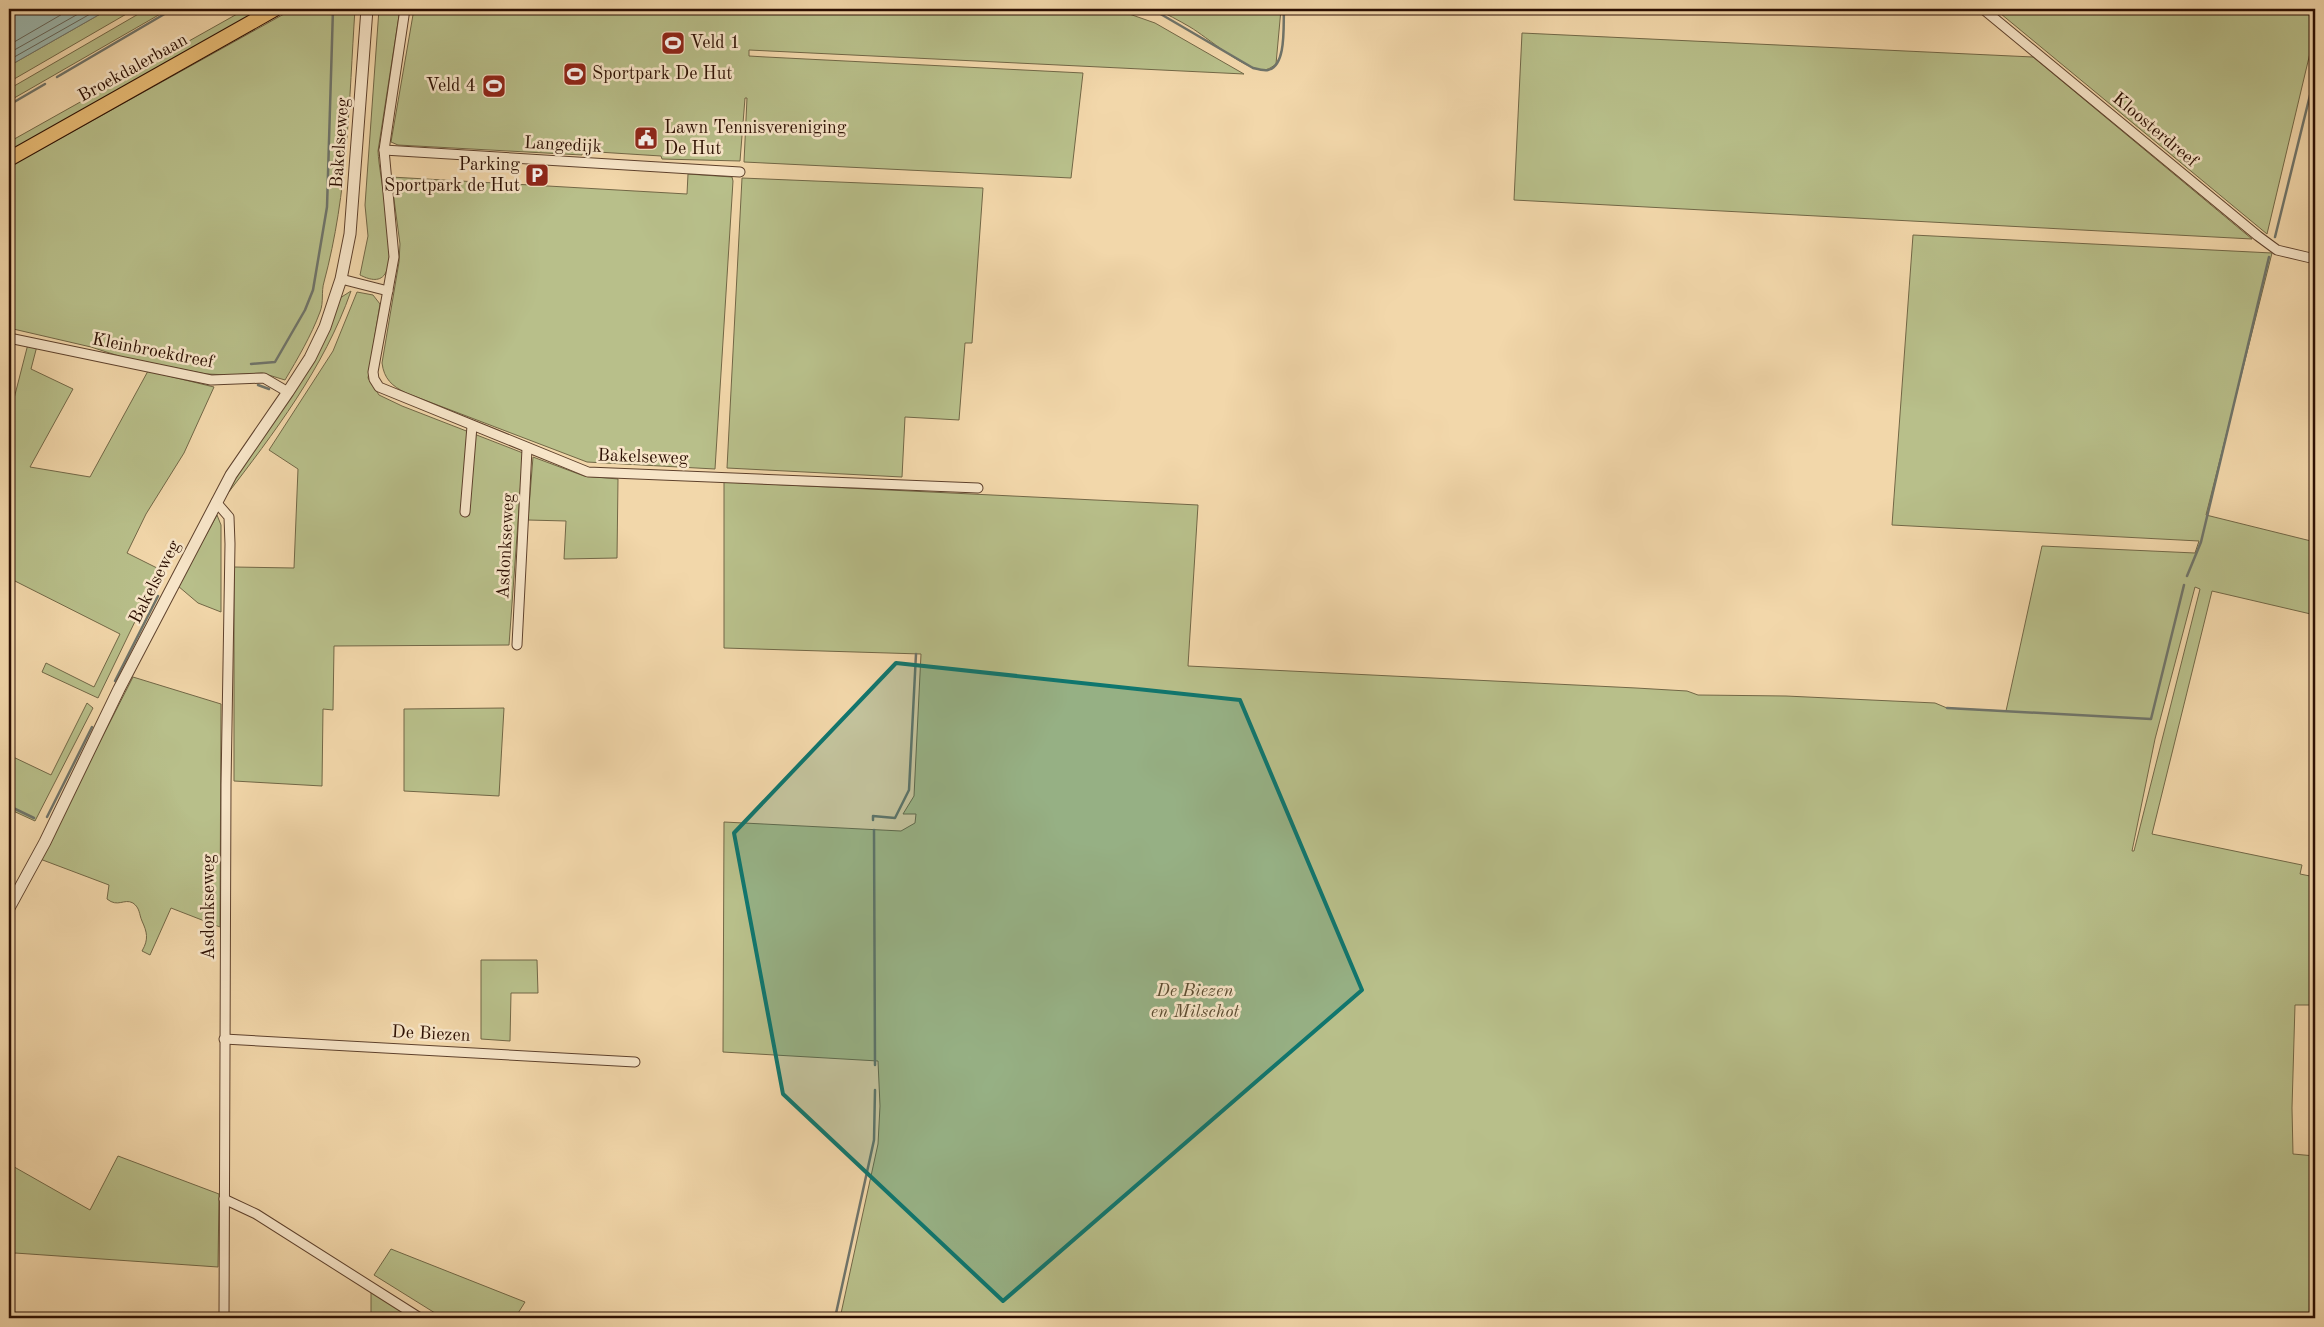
<svg xmlns="http://www.w3.org/2000/svg" width="2324" height="1327" viewBox="0 0 2324 1327" font-family="'Old Standard TT',serif">
	<style>
		.green { fill: #b8bf8a; stroke: #726746; fill-rule: evenodd }
		.water { fill: #9cb8af; stroke: #6f746a }
		.lines { fill: none; stroke-linecap: round; stroke-linejoin: round }
		.shore { stroke: #646458; stroke-width: 1 }
		.stream { stroke: #6f746a; stroke-width: 2.5 }
		.minor-casing { stroke: #5e412c; stroke-width: 11 }
		.tertiary-casing { stroke: #5e412c; stroke-width: 13 }
		.primary-casing { stroke: #2c0f02; stroke-width: 16 }
		.minor { stroke: #f7e5c8; stroke-width: 9 }
		.tertiary { stroke: #f7e5c8; stroke-width: 11 }
		.primary { stroke: #e9bc75; stroke-width: 14 }
		.marked { fill: #0f766e; fill-opacity: 0.2; stroke: #0f766e; stroke-width: 4; stroke-linejoin: round }
		.labels { text-anchor: middle; dominant-baseline: central; stroke-width: 5; stroke-linejoin: round; paint-order: stroke }
		.poi-label { font-size: 18px; fill: #2c0f02; stroke: #f7e5c8; text-anchor: start }
		.street-label { font-size: 18px; fill: #2c0f02; stroke: #f7e5c8 }
		.park-label { font-size: 18px; font-style: italic; fill: #5d4d32; stroke: #f7e5c8 }
	</style>
	<rect width="100%" height="100%" fill="#f2d7aa"/>
	<filter id="stains"><feTurbulence type="fractalNoise" baseFrequency=".004" numOctaves="4"/><feColorMatrix values="0 0 0 0 .2 0 0 0 0 .09 0 0 0 0 .02 0 0 0 .5 -.17"/></filter>
	<radialGradient id="worn" r=".72"><stop offset=".6" stop-color="#630" stop-opacity="0"/><stop offset="1" stop-color="#630" stop-opacity=".3"/></radialGradient>
	<g class="green">
		<path d="M109 9H135L9 82V66Z"/>
		<path d="M147 9H169L9 101V89Z"/>
		<path d="M246 9H265L9 151V142Z"/>
		<path d="M293 9H355C349 100 348 193 324 282 321 292 324 302 320 312 311 336 298 358 285 380L262 373 230 375 206 374 125 358 91 347 9 328V167Z"/>
		<path d="M379 9H400L378 151C379 177 398 257 385 274 379 283 368 279 360 275L368 236 365 205Z"/>
		<path d="M414 9H1115L1155 23 1244 74 749 50V56L766 57 1083 73 1071 178 744 162 747 98H745L740 161 662 159 661 156 582 151V155L398 145 391 142Z"/>
		<path d="M1155 9H1281L1276 64C1272 67 1268 70 1263 70 1243 69 1207 37 1190 27 1178 20 1167 14 1155 9Z"/>
		<path d="M1995 9H2315V32L2267 234Z"/>
		<path d="M1522 33 2033 57 2252 239 1514 200Z"/>
		<path d="M688 174 732 177 733 181 715 469 587 462 406 393C392 386 384 379 382 363L399 262 400 244 391 177 687 194Z"/>
		<path d="M742 178 983 188 972 343H965L959 420 905 417 902 477 727 468Z"/>
		<path d="M1913 235 2272 253 2206 515 2315 542V615L2212 591 2152 834 2302 865 2300 874 2315 877V1005H2295L2292 1108 2293 1154 2315 1156V1318H840L878 1144 880 1106 878 1061 723 1052 724 822 901 831 915 823 916 814H903L914 796 921 654 724 648V482L1198 505 1188 666 1636 688 1687 691 1698 695 1786 696 1935 703 1947 708 2006 711 2042 546 2195 553 2199 541 1892 525ZM2195 587 2200 589 2134 851H2132L2155 739Z"/>
		<path d="M351 291C324 368 274 433 225 497L340 298Z"/>
		<path d="M357 292 373 295 380 304 368 378 379 395 402 406 523 453 509 645 334 646 333 710 323 709 322 786 234 781V567L294 568 298 469 269 450 333 351Z"/>
		<path d="M28 344 37 346 31 369 73 389 30 467 90 477 148 371 214 387 184 453 146 514 127 553 165 572 142 607 98 698 42 672 46 663 94 687 120 634 9 578V418Z"/>
		<path d="M533 457 584 476 618 479 617 558 564 559 566 521 528 520Z"/>
		<path d="M217 515 221 525V612L198 603 178 586Z"/>
		<path d="M133 677 221 704 220 927 171 908 150 955 142 951C149 939 147 932 142 921 139 914 140 908 133 903 124 898 118 908 107 899L109 885 40 859Z"/>
		<path d="M87 703 93 708 35 821 9 809V755L51 775Z"/>
		<path d="M504 708 499 796 404 791V709Z"/>
		<path d="M481 960H537L538 993H511L510 1041 481 1039Z"/>
		<path d="M118 1156 219 1194 218 1267 15 1253 9 1264V1164L90 1210Z"/>
		<path d="M391 1249 525 1302 515 1318H443L374 1275Z"/>
		<path d="M371 1289 419 1318H371Z"/>
	</g>
	<path class="water" d="M9 9H109L9 66Z"/>
	<g class="lines">
		<g class="shore">
			<path d="M9 45 71 9"/>
			<path d="M9 53 87 9"/>
			<path d="M9 60 99 9"/>
		</g>
		<g class="stream">
			<path d="M1152 9 1253 68C1257 69 1264 71 1268 70 1287 66 1283 24 1284 9"/>
			<path d="M57 77 173 9"/>
			<path d="M9 105 45 84"/>
			<path d="M2275 237 2315 75"/>
			<path d="M251 364 275 362 305 310 313 290 327 207 333 9"/>
			<path d="M258 385 269 389"/>
			<path d="M2187 576 2201 542 2269 257"/>
			<path d="M115 681 158 596"/>
			<path d="M1947 708 2151 719 2184 585"/>
			<path d="M9 806 34 818"/>
			<path d="M47 817 92 727"/>
			<path d="M873 820V816L895 818 909 790 916 654"/>
			<path d="M874 830 875 1065"/>
			<path d="M835 1318 874 1140 875 1090"/>
		</g>
		<g class="minor-casing">
			<g id="minor">
				<path d="M405 9 384 150 394 257 373 372 374 379 379 387 588 472 978 488"/>
				<path d="M1983 9 2258 236 2277 250 2315 259"/>
				<path d="M384 150 740 172"/>
				<path d="M341 279 388 291"/>
				<path d="M9 338 211 380 264 378 288 392"/>
				<path d="M216 502 229 517 230 544 226 785 224 1318"/>
				<path d="M465 512 472 426"/>
				<path d="M517 645 527 449"/>
				<path d="M224 1039 635 1062"/>
				<path d="M224 1199 256 1214 420 1318"/>
			</g>
		</g>
		<g class="tertiary-casing">
			<path id="tertiary" d="M9 908 45 842 119 689 231 475 288 392 310 358 325 327 341 279 350 234 367 9"/>
		</g>
		<g class="primary-casing">
			<path id="primary" d="M9 159 275 9"/>
		</g>
		<use href="#minor" class="minor"/>
		<use href="#tertiary" class="tertiary"/>
		<use href="#primary" class="primary"/>
	</g>
	<path class="marked" d="M896 663 1240 700 1362 990 1003 1301 783 1094 734 833Z"/>
	<defs>
		<g id="stadium-square" transform="scale(1.25)"><rect x="-9" y="-9" width="18" height="18" rx="4" fill="#8f2418" stroke="#f7e5c8"/><path d="M0-5a6.5 5 0 1 0 0 10a6.5 5 0 1 0 0-10ZM-3.5-1.8h7v3.6h-7Z" fill="#fff"/></g>
		<g id="civic-square" transform="scale(1.25)"><rect x="-9" y="-9" width="18" height="18" rx="4" fill="#8f2418" stroke="#f7e5c8"/><path d="M-.6-6.5H3V-4.5H.6V-3L4-1V1h2V6H-6V1h2V-1L-.6-3ZM-1.2 2.5V6h2.4V2.5Z" fill="#fff"/></g>
		<g id="parking-square" transform="scale(1.25)"><rect x="-9" y="-9" width="18" height="18" rx="4" fill="#8f2418" stroke="#f7e5c8"/><path d="M-3.5-5.5H1a3.5 3.5 0 0 1 0 7H-1V5.5H-3.5ZM-1-3.4V-.6H.8a1.4 1.4 0 0 0 0-2.8Z" fill="#fff"/></g>
	</defs>
	<g fill-rule="evenodd">
		<use href="#stadium-square" x="673" y="43"/>
		<use href="#stadium-square" x="575" y="74"/>
		<use href="#stadium-square" x="494" y="86"/>
		<use href="#civic-square" x="646" y="138"/>
		<use href="#parking-square" x="537" y="175"/>
	</g>
	<g class="labels">
		<g class="poi-label">
			<text x="690" y="43">Veld 1</text>
			<text x="592" y="74">Sportpark De Hut</text>
			<text x="476" y="86" text-anchor="end">Veld 4</text>
			<text x="664" y="128">Lawn Tennisvereniging<tspan x="664" dy="21">De Hut</tspan></text>
			<text x="520" y="165" text-anchor="end">Parking<tspan x="520" dy="21">Sportpark de Hut</tspan></text>
		</g>
		<g class="street-label">
			<text transform="translate(133 68) rotate(-29)">Broekdalerbaan</text>
			<text transform="translate(2155 130) rotate(40)">Kloosterdreef</text>
			<text transform="translate(340 143) rotate(-86)">Bakelseweg</text>
			<text transform="translate(563 145) rotate(3)">Langedijk</text>
			<text transform="translate(153 351) rotate(11)">Kleinbroekdreef</text>
			<text transform="translate(643 457) rotate(2)">Bakelseweg</text>
			<text transform="translate(506 546) rotate(-87)">Asdonkseweg</text>
			<text transform="translate(155 582) rotate(-63)">Bakelseweg</text>
			<text transform="translate(209 907) rotate(-90)">Asdonkseweg</text>
			<text transform="translate(431 1034) rotate(3)">De Biezen</text>
		</g>
		<g class="park-label">
			<text x="1195" y="991">De Biezen<tspan x="1195" dy="21">en Milschot</tspan></text>
		</g>
	</g>
	<rect width="2324" height="1327" fill="none" stroke="#f2d7aa" stroke-width="30"/>
	<rect x="10" y="10" width="2304" height="1307" fill="none" stroke="#2c0f02" stroke-width="2.5"/>
	<rect x="15" y="15" width="2294" height="1297" fill="none" stroke="#2c0f02"/>
	<rect width="100%" height="100%" filter="url(#stains)"/>
	<rect width="100%" height="100%" fill="url(#worn)"/>
</svg>
